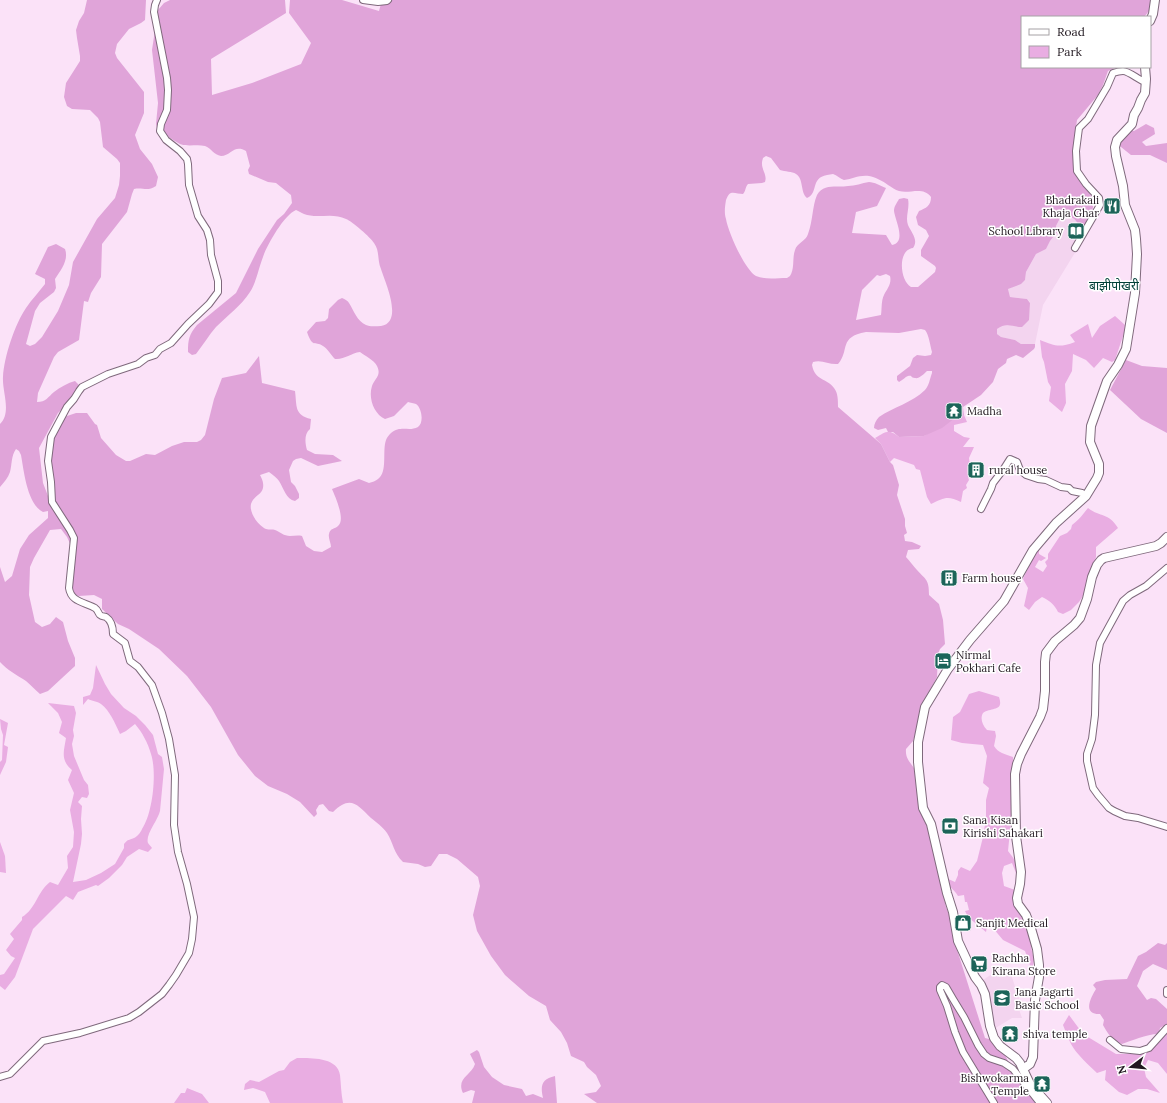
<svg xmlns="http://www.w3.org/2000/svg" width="1167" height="1103" viewBox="0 0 1167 1103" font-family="Lora,'Noto Sans Devanagari',serif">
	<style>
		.built { fill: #f3d4ef }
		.green { fill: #e9ade2 }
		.forest { fill: #e0a4d9; fill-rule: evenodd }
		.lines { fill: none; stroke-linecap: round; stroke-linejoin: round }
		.street-casing { stroke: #7f697c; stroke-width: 8 }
		.secondary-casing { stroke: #7f697c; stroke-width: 10 }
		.street { stroke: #fff; stroke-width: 6 }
		.secondary { stroke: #fff; stroke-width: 8 }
		.labels { text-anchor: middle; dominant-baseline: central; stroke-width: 3; stroke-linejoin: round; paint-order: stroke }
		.poi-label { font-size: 11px; fill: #20171f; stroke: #fff; text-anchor: start }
		.neighbourhood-label { font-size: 12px; fill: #014038; stroke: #fff }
	</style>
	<rect width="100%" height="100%" fill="#fbe2f8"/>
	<g class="built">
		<path d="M1061 216H1069L1077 221 1080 228H1083L1087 233 1043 305 1035 344H1021L1015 340 1001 337 997 334V329L1000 326 1013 325 1020 327 1029 315 1030 302 1027 299 1010 297 1008 289 1025 280 1026 272 1036 254 1046 249 1050 241 1055 235 1056 226Z"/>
		<path d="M1009 968 1021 1005 1018 1006 1022 1018H1012L989 1032 983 980 995 972Z"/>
	</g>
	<g class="green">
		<path d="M1115 316 1125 325 1124 333 1115 360 1112 362 1103 358 1094 368 1086 360 1073 354 1072 371 1065 384 1066 403 1062 412 1049 401 1051 387 1048 382 1044 362 1042 357 1040 340C1055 346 1059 348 1075 342L1070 335 1088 324 1092 338 1100 326Z"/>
		<path d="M959 415H964L967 422 954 425V431L964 437 970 438 963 447H974L969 458 970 467 968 477 969 480 966 485 967 488 963 491 961 502C947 495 944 498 931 504L927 497 920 470 916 469 914 465 894 458 890 462 881 444 875 438C886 432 888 428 899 437L924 436Z"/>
		<path d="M1088 508C1101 518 1108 512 1118 528L1096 547V557L1093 566 1088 588 1079 602 1071 610 1063 614 1058 612C1055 605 1049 600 1042 597L1035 602 1029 610 1024 606 1028 588 1023 579 1032 559 1039 549V554L1046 558 1041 561 1039 560 1035 567 1043 572 1047 566 1045 562 1048 559V554L1060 536 1067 533 1071 529 1072 525C1079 520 1083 514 1088 508Z"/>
		<path d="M96 665 105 684 111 694 124 708 136 716 145 725 153 735 158 754 162 757 164 769 160 811C158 820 145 835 148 843 149 845 151 846 152 848L148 852 139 849 127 857 122 865 109 878 98 886 96 885 78 892 73 900 66 896 33 929 15 977 5 990 0 986V975L4 974 15 958 11 956 6 950 14 939 10 934 22 920V917C36 909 37 892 50 882L58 885 68 868 67 856 73 847 74 832 70 810 74 793 68 780 72 770C60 760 64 751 66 738L59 733 62 722 58 713 48 703 74 706 76 713 73 730 74 736 72 744 74 756 84 780 88 785 89 794 87 798 82 797 78 802 82 806 81 819 82 834 81 844 73 882 86 880 101 873 115 864 124 848V844C129 838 128 841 134 838 137 837 141 832 142 829 153 813 157 772 151 754 148 743 142 732 135 724L126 731 120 734C115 723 110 711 101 704 97 701 92 701 88 699L83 705V697L90 695 93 688Z"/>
		<path d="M979 691 999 697C1004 712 992 707 983 713 980 718 982 725 987 730L995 731 996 736 994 746C998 753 1005 754 1013 757L1014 791 1008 851C1020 866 1019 868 1017 886L1016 873 1012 863 1004 866 1002 873 1004 886 1015 890 1013 897 1020 913 1027 925 1030 934 1031 947 1034 960 1032 971 1025 951 1003 940 988 922 986 932 968 917 965 911 969 910 967 902H965L964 895 958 896C953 888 949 888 946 878L955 882 958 875V871L961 867 970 871 977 861 983 837 986 818V800L989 788 983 783 987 756 983 745 962 743 951 740 953 717 960 712 969 694Z"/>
		<path d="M0 719 8 723 4 745 8 747 6 762 0 775V762L2 760 3 735 1 729Z"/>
		<path d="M0 842 5 856 6 873 0 872Z"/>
		<path d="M1069 1015 1083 1034 1116 1054H1138L1149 1052 1164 1035 1167 1033V1074L1158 1063 1148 1060 1144 1068 1146 1077 1160 1093 1147 1089H1138L1127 1095 1119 1092 1105 1080 1106 1070 1097 1073C1091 1067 1085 1062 1079 1055 1071 1047 1067 1035 1063 1025Z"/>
		<path d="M297 1058C310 1058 338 1057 340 1075 341 1084 341 1093 343 1103H270L265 1092 253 1088 244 1090 245 1084 250 1080 259 1082 279 1071 284 1070 290 1062Z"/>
		<path d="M187 1088 202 1094 209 1103H174L181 1093H185Z"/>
	</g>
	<g class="forest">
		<path d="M87 0H146L145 20 141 23 129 29 117 44 115 53 117 58 144 92V113L135 135 140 149 152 164 158 177 156 186C147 192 143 187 134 189L132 194 127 212 102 244 101 277 91 293 88 302 84 301 79 340 58 352 54 357 38 393 37 402C46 402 48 397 54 392 60 387 68 383 75 381L78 384 79 388 75 397 58 413 39 448 43 483 48 496 51 445 55 430 64 417 76 413H87L95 424 97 425 101 438 116 455 126 461H130L146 454 155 455 172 446 184 442H197L201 440 205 435 214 399 222 378 246 373 259 356 262 383 295 391C297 406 294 415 311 419L310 429C304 434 305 443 307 450L315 454 333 455 342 461 318 466 301 458 296 459 293 461 289 470 291 482 295 486 299 494V498L295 501C286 499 284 489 279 481 277 478 273 475 269 472L260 475C261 477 263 481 263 483 265 495 254 494 251 504 249 513 258 525 266 529 269 530 273 529 275 530 280 532 284 536 290 536 294 536 298 535 302 536L306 546 314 551 322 552 331 547C331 543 328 538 329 534 330 528 335 529 338 526 346 520 335 496 332 489L359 479 369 483C372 482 376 481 378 479 388 472 382 451 386 440 387 437 389 435 391 433 401 425 409 432 418 427 424 423 422 408 416 404 414 403 410 403 408 402L394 416 385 419C374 414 368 398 372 386 374 379 382 376 377 366 374 360 365 356 360 352 351 353 344 360 335 359 331 355 328 349 323 346 314 340 313 349 307 332L316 322 325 321 328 318 329 309 338 300 342 298C345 299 348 301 349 303 354 311 357 321 366 325 370 327 376 326 381 326 404 322 385 282 381 269 377 260 380 251 374 243 371 238 352 221 346 219 333 212 317 219 304 214 301 213 299 211 296 210 284 215 267 245 263 257 259 267 256 283 250 292 241 306 228 315 216 327 209 335 203 345 196 354L192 355 188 352C188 339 189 335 197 325L236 293 258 249 277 220 284 214 292 203 291 195 276 183 268 182 249 174 248 170 250 166 246 151C234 144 231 156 221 156 214 155 211 148 205 146 197 144 188 147 180 144 172 140 164 133 157 128L156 124 158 103 152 50 158 10 164 3 170 0H285L286 13 211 59 212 95 252 83 301 64 311 43 289 13 290 0H342L379 11 382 0H1152L1149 11 1144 17H1022V67H1117L1108 71 1103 85 1098 95 1077 120 1075 134 1074 154 1081 182 1092 197 1093 207 1092 212 1088 218 1083 228H1080C1076 218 1072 216 1061 216L1056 226 1057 232 1050 241 1046 249 1036 254 1026 272 1025 280 1021 284 1008 289 1010 297 1027 299 1030 303 1029 320 1022 327C1013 327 1006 322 997 329V334L1001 337 1015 340 1021 344H1035V347L1034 349 1023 358 1016 355 1007 359 1006 363 998 369 993 382 981 395 963 407 964 415H959L942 428 924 436 899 437 893 432H888L886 428 878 430 874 428C874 424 876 420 879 417 893 407 912 403 925 390 929 386 930 378 932 373V371H927C924 374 919 379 915 378 910 378 913 375 908 376 905 377 903 380 899 382L897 380V376L910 366 913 358 917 355 925 356 931 355 932 352C930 345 929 335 925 330L921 329 899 333 866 332C838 337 850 350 838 364 829 365 822 359 813 362L812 365C815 381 827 378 834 388 838 393 838 400 838 407L881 444 890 462 893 465 899 485 897 495 905 519V526L907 533 904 535 905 541 912 542 921 546 919 549 908 550 906 557C910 561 913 566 917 570 926 580 929 579 929 595L939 604 943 620 945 644 940 649 938 654 937 677 925 700 913 741 906 749C905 760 912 763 916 772L924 817 933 846 946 907 950 917 954 940 985 1038 993 1040 1006 1057 1015 1075 1036 1103H597L584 1094 596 1092 601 1086 596 1075 587 1067 584 1062 571 1056 567 1043 561 1032 550 1020 546 1006 529 996 505 975 491 956 477 931 473 915 480 886 478 877 457 859 447 854H439L431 866 425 867 418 864 403 862C394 854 393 842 387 833 383 827 376 822 371 818 357 804 350 795 333 812L329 811 323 804 319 805 316 810 317 814 314 817 300 802 287 794 268 786 255 776 238 755 211 707 187 676 159 649 129 629 118 624 102 609V599L94 595 79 596 75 595 72 586V548L67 537 61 529 50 530 34 558 30 567 29 595 35 622 42 627 50 624 56 617 63 622 68 641 75 658V666L48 691 40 694C35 690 31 685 26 681 17 675 7 670 0 662V567L5 582 12 576 20 549 29 535 48 518V511L43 512C27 504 24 471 21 455L19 451 16 449C11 456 12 465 10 472 8 478 4 482 0 487V424C12 412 2 392 3 377 4 357 15 324 26 308 32 299 39 292 45 284V279L35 274 48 247 56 244 65 249C69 260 61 270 55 279L56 288 54 292 40 303 35 311 26 344 30 346 35 344 42 337 58 311 69 285 73 262 97 219 115 198 119 185 120 176V163L117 159 103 147 100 122 98 118 90 110 72 109 67 106 64 97 66 83 80 61V56L77 38 76 30 79 21 84 13ZM766 156 771 158 780 170C785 172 792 171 796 174 804 179 800 192 807 198 819 193 810 178 827 175 829 175 831 174 833 174 837 175 840 179 844 180 853 179 858 175 869 176 875 177 883 181 888 185 892 187 895 190 899 191 910 194 923 186 931 197 931 206 926 208 919 211L916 217 918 225 926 230 929 236 921 250V256L935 266 936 268 935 272 918 287H911C900 281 897 250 913 248 919 240 911 232 908 225 905 217 910 208 908 199L904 198 899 199C897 203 894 206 894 211 895 220 907 242 892 245L886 235 852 233 856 212 877 206 886 188C881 186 874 182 869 182 862 183 855 186 848 186 837 188 824 183 817 195 812 207 813 221 808 234 806 241 797 243 795 250 792 258 795 268 790 276L787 278C777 278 765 280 756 276 745 270 728 232 726 219 724 213 725 206 726 200 727 198 728 194 731 193 734 192 739 194 743 194 746 191 745 187 748 184L762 183 765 182C768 173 759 169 763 158ZM886 274 890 276C892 284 887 289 884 295 881 301 882 309 881 315L856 320 862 290 877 275 880 276Z"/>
		<path d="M1146 124 1154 128 1155 134 1142 142 1146 146 1167 143V163L1150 155H1131L1116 143 1130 130 1134 131Z"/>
		<path d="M1126 360 1142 366 1167 368V433L1141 419 1110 390Z"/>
		<path d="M1158 943 1165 945 1167 943V970L1153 964 1143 971 1137 986 1147 1000 1151 998 1156 999 1167 1009V1024L1160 1028 1159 1034C1150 1033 1130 1041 1122 1044 1112 1040 1108 1034 1103 1025L1104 1020 1100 1014C1098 1014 1095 1014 1093 1013 1084 1009 1093 994 1096 989L1093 985 1096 982 1105 980 1127 979 1138 956 1146 952Z"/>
		<path d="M477 1050 479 1052 484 1067 492 1077 504 1085 522 1089 526 1096 533 1094 543 1098C540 1085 542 1079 555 1076L557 1103H472L475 1091 471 1090 463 1093C456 1078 471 1076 475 1064L470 1054Z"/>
	</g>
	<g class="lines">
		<g class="street-casing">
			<g id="street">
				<path d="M363 0 378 2 387 1 388 0"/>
				<path d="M1075 248 1100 205 1099 198 1086 184 1077 171 1076 151 1079 128 1088 119 1107 87 1113 73C1116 72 1120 71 1123 71 1128 71 1138 79 1143 81L1146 79"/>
				<path d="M981 509 991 489 993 483 1003 470 1010 459 1017 462 1020 470 1026 475 1038 479 1046 480 1061 487 1069 488 1072 491 1082 493 1086 496"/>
				<path d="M1167 568 1146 586 1130 595 1123 601 1100 643 1096 665 1095 715 1092 739 1087 754V761L1093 788 1098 795 1109 808 1114 811 1125 816 1138 818 1167 827"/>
				<path d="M1167 990V994"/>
				<path d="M1110 1040 1121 1049 1140 1051 1149 1048 1167 1028"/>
				<path d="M0 1077 10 1074 43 1041 80 1033 129 1018 139 1012 162 994 169 985 176 975 189 953 192 939 194 917 187 884 178 852 174 825 175 775 169 739 162 713 152 685 138 667 130 661 125 643 113 634C113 628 112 621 106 617 105 616 102 617 100 615 98 613 98 610 95 608 84 602 71 602 69 588L74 538 70 530 52 502 51 482 48 461 51 437 67 407 74 399 79 391 82 387 108 374 138 364 146 358 155 355 160 349 171 343 188 324 209 304 218 292V281L211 255 210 240 207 230 198 216 189 185 188 164 187 159 180 151 166 140 160 131 161 124 167 110 168 90 167 78 154 12 155 5 157 0"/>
				<path d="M994 1103 963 1052 955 1032 947 1006 940 990V987L942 985 946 987 953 999 964 1017 978 1045 984 1054 989 1058 1004 1063 1013 1069 1040 1103"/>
			</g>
		</g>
		<g class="secondary-casing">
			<g id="secondary">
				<path d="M1150 21 1153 14 1155 0"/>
				<path d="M1023 1069 1030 1064 1033 1057 1035 1000 1039 977V965L1037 949 1030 925 1026 915 1018 904 1017 898 1020 884 1021 872 1016 836 1015 774 1017 764 1021 754 1040 717 1043 709 1045 691V662L1046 653 1055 641 1074 625 1080 618 1087 599 1092 577 1097 565 1101 560 1104 558 1156 546 1161 543 1167 537"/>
				<path d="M1047 1103 1030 1084 1020 1063 1016 1058 1000 1046 994 1038 990 1026 985 994 981 985 975 977 971 969 958 941 953 912 947 893 931 824 923 808 918 762V742L925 707 948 669 970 640 1004 601 1033 550 1056 523 1086 496 1097 478 1099 473V464L1090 442 1091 426 1107 381 1118 365 1126 349 1135 293 1137 254 1136 239 1135 230 1125 205 1123 186 1116 156 1115 147 1117 140 1132 124 1134 115 1138 108 1141 100 1145 93 1146 79 1145 67"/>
			</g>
		</g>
		<use href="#street" class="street"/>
		<use href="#secondary" class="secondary"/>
	</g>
	<defs>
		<g id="restaurant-square" transform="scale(0.9)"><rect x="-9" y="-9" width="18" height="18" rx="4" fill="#1c6459" stroke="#fff"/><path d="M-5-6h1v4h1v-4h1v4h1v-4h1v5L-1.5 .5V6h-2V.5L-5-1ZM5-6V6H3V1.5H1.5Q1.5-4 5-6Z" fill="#fff"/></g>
		<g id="library-square" transform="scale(0.9)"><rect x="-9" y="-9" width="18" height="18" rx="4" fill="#1c6459" stroke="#fff"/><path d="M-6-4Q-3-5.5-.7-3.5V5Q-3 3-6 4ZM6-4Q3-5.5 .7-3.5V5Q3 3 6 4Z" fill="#fff"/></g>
		<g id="temple-square" transform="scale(0.9)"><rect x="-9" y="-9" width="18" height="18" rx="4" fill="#1c6459" stroke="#fff"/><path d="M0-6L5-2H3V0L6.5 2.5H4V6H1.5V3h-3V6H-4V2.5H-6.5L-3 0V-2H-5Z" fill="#fff"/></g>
		<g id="building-square" transform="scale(0.9)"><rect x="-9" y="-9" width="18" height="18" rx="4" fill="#1c6459" stroke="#fff"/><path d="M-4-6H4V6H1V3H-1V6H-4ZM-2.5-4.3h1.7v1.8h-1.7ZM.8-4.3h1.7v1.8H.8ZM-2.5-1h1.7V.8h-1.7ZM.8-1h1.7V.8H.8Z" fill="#fff"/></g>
		<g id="hotel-square" transform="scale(0.9)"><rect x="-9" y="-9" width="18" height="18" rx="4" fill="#1c6459" stroke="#fff"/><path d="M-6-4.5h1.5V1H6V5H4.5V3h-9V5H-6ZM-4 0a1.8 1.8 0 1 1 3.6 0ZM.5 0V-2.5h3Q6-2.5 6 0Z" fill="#fff"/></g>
		<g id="bank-square" transform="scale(0.9)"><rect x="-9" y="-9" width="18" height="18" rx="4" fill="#1c6459" stroke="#fff"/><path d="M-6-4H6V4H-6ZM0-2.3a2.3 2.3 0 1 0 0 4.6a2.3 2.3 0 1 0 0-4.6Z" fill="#fff"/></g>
		<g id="shop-square" transform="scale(0.9)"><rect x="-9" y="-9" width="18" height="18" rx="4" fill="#1c6459" stroke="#fff"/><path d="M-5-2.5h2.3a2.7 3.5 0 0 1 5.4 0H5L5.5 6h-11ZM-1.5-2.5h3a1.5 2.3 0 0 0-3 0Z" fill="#fff"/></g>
		<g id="supermarket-square" transform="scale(0.9)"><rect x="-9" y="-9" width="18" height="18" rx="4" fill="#1c6459" stroke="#fff"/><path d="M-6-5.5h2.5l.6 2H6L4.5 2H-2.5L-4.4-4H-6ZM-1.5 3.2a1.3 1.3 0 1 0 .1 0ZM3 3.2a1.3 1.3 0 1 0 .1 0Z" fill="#fff"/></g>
		<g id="school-square" transform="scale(0.9)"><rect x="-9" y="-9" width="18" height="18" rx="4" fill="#1c6459" stroke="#fff"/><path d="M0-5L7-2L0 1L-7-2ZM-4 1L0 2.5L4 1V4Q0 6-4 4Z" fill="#fff"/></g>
	</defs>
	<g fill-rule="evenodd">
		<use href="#restaurant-square" x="1112" y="206"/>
		<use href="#library-square" x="1076" y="231"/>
		<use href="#temple-square" x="954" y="411"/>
		<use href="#building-square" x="976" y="470"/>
		<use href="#building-square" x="949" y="578"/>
		<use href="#hotel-square" x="943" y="661"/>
		<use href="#bank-square" x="950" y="826"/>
		<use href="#shop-square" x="963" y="923"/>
		<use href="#supermarket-square" x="979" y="964"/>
		<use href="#school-square" x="1002" y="998"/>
		<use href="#temple-square" x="1010" y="1034"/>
		<use href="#temple-square" x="1042" y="1084"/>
	</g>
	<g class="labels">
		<g class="poi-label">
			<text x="1099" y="200" text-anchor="end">Bhadrakali<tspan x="1099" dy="13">Khaja Ghar</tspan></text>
			<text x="1063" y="231" text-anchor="end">School Library</text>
			<text x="967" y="411">Madha</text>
			<text x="989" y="470">rural house</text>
			<text x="962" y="578">Farm house</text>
			<text x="956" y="655">Nirmal<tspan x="956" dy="13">Pokhari Cafe</tspan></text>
			<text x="963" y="820">Sana Kisan<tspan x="963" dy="13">Kirishi Sahakari</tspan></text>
			<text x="976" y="923">Sanjit Medical</text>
			<text x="992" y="958">Rachha<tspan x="992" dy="13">Kirana Store</tspan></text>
			<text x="1015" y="992">Jana Jagarti<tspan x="1015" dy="13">Basic School</tspan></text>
			<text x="1023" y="1034">shiva temple</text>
			<text x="1029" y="1078" text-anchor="end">Bishwokarma<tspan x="1029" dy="13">Temple</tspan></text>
		</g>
		<g class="neighbourhood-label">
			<text x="1114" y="285">बाझीपोखरी</text>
		</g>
	</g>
	<rect x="1021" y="16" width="130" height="52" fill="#ffffff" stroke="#a6a2a5"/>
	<rect x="1029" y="29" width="20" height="6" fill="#ffffff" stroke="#a6a2a5"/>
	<text x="1057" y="36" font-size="12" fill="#20171f">Road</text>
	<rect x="1029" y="46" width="20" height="12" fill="#e9ade2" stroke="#a6a2a5"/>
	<text x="1057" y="56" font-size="12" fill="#20171f">Park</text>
	<g transform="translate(1131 1067) rotate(254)" stroke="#ffffff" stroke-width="3" paint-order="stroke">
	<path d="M0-3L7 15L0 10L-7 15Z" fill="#20171f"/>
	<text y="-6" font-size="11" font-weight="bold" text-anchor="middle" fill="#20171f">N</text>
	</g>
</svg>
